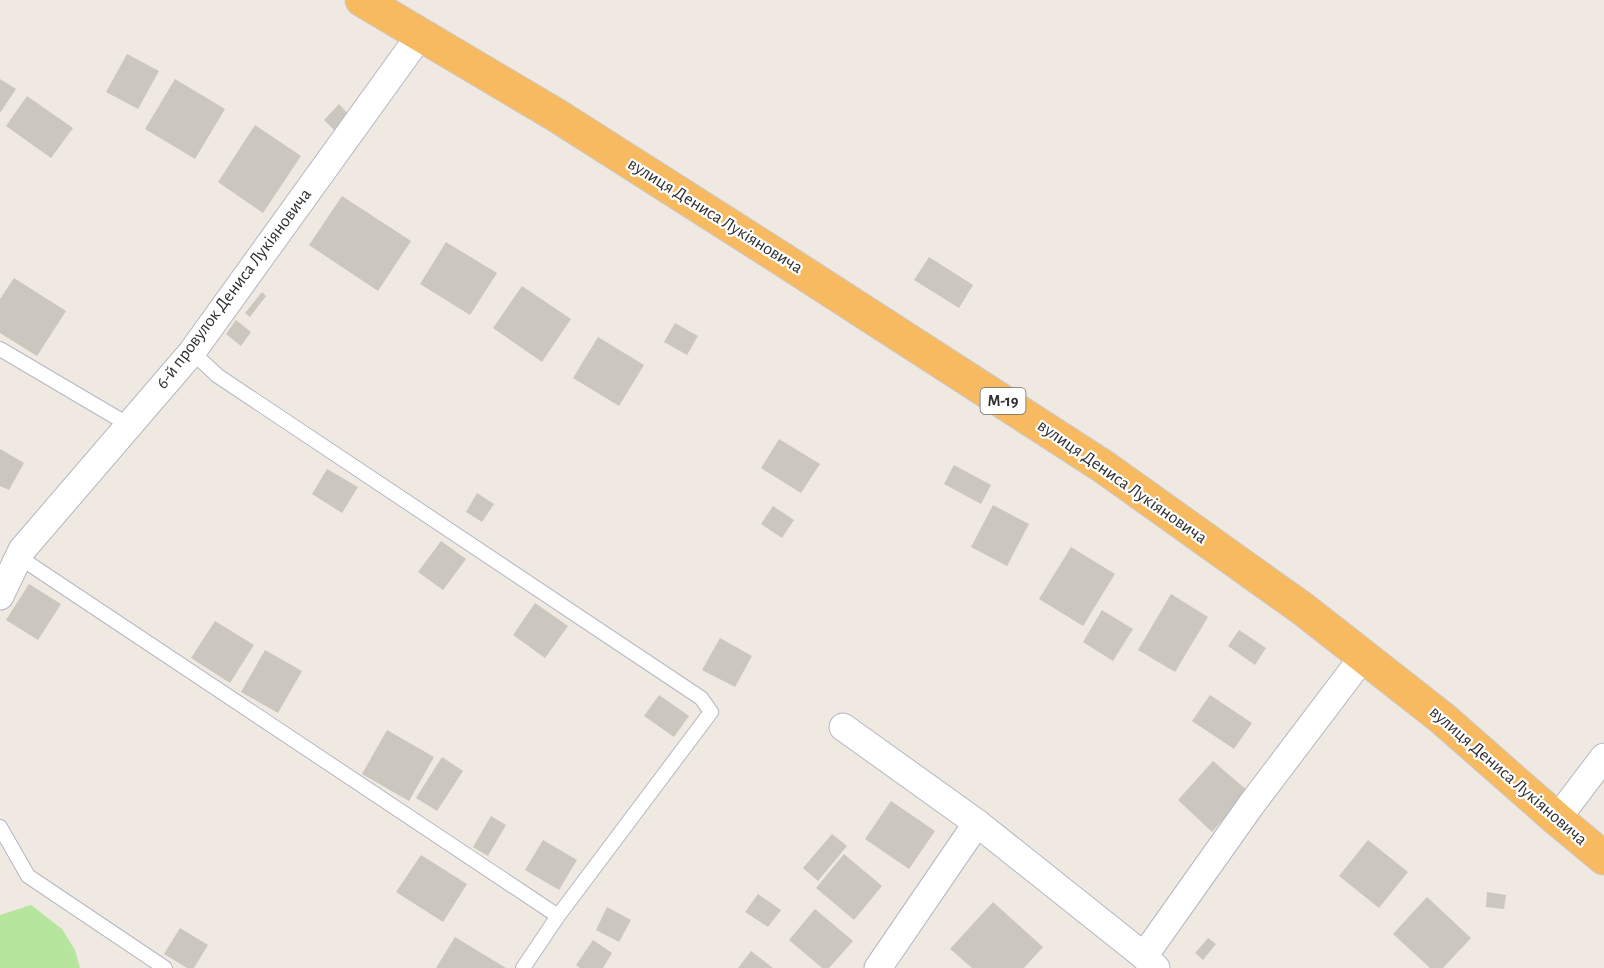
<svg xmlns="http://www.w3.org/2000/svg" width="1604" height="968" viewBox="0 0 1604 968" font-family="'Alegreya Sans',sans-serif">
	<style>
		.green { fill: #b6e59e }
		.building { fill: #cbc7bf }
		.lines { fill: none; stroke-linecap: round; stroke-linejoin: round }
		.service-casing { stroke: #b4b7c1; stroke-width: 16 }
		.minor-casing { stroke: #b4b7c1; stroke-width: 29 }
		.trunk-casing { stroke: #c9c9c9; stroke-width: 35 }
		.service { stroke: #fff; stroke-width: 14 }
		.minor { stroke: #fff; stroke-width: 27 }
		.trunk { stroke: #f8ba60; stroke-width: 33 }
		.labels { text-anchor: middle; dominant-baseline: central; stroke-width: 4.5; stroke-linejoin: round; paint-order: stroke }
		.shield { fill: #fff; stroke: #6d6d6d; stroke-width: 1.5 }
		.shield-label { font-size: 16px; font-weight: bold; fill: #2e2e2e }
		.street-label { font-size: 18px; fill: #2e2e2e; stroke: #fff }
	</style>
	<rect width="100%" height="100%" fill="#efe9e1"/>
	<path class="green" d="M31 905 62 929 75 950 80 968H0V915Z"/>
	<g class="building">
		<path d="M127 54 159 71 138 109 106 92Z"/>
		<path d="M0 79 16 89 0 113Z"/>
		<path d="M175 79 225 109 195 159 145 129Z"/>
		<path d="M27 96 73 128 51 158 6 126Z"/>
		<path d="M339 104 350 116 335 131 324 120Z"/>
		<path d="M255 125 301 156 263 213 218 182Z"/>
		<path d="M342 196 411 241 378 291 309 245Z"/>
		<path d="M446 242 497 273 470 315 420 284Z"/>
		<path d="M929 257 973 285 959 308 914 280Z"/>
		<path d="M14 278 66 311 37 356 0 333V299Z"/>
		<path d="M522 286 571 319 542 362 493 328Z"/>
		<path d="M262 292 266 296 250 317 245 313Z"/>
		<path d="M236 320 251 332 241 346 226 334Z"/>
		<path d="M675 323 698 336 687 355 664 342Z"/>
		<path d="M598 337 644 365 619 406 573 378Z"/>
		<path d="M779 439 820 464 801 493 761 468Z"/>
		<path d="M0 449 24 463 9 490 0 486Z"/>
		<path d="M954 465 991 485 981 504 944 484Z"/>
		<path d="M327 469 358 487 342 513 312 494Z"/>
		<path d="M477 493 494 504 482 522 466 512Z"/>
		<path d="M993 505 1029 524 1007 566 971 547Z"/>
		<path d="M773 506 794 520 782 538 761 524Z"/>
		<path d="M441 541 466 559 443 590 418 572Z"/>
		<path d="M1071 547 1115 574 1083 626 1039 599Z"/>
		<path d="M29 584 61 604 38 640 6 620Z"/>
		<path d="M1171 594 1208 617 1175 672 1138 650Z"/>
		<path d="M535 603 568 626 545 658 513 635Z"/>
		<path d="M1102 610 1133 629 1113 661 1083 642Z"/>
		<path d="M215 621 254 645 230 683 191 658Z"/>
		<path d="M1239 630 1266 648 1255 665 1228 646Z"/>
		<path d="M720 638 752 656 735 687 702 670Z"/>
		<path d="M265 650 302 671 278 713 241 692Z"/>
		<path d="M659 695 689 716 674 737 644 716Z"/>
		<path d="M1210 695 1252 723 1234 749 1192 721Z"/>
		<path d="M387 730 434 757 409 801 362 774Z"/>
		<path d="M442 757 463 771 437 811 416 798Z"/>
		<path d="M1213 761 1248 791 1212 832 1178 800Z"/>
		<path d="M891 801 935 831 909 869 865 839Z"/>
		<path d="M491 816 506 825 488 856 473 847Z"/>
		<path d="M832 834 847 846 818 881 803 868Z"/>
		<path d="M543 840 577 860 559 890 525 870Z"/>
		<path d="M1368 840 1408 872 1379 908 1339 876Z"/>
		<path d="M844 854 882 886 854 920 816 888Z"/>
		<path d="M421 855 467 884 443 922 396 892Z"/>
		<path d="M1487 892 1506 895 1504 909 1486 907Z"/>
		<path d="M758 894 781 910 768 927 745 912Z"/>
		<path d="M1427 897 1471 938 1443 968H1430L1393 934Z"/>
		<path d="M993 902 1043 947 1024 968H972L950 949Z"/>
		<path d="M607 907 631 920 619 942 596 930Z"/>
		<path d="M815 909 853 941 829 968H822L789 940Z"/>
		<path d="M180 928 208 945 194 968H187L164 954Z"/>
		<path d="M455 937 506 968H436Z"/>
		<path d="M1208 938 1216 944 1203 960 1195 953Z"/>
		<path d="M593 940 612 953 603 968H580L576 965Z"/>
		<path d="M751 951 773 968H738Z"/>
	</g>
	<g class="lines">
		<g class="service-casing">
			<g id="service">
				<path d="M0 349 129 425"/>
				<path d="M192 352 218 376 701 698 711 712 558 916 523 968"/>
				<path d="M19 557 558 916"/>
				<path d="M0 827 28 876 165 968"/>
			</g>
		</g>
		<g class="minor-casing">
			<g id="minor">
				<path d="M0 596 22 550 192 352 421 34"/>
				<path d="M843 727 977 823 1144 956 1156 968"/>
				<path d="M1557 819 1604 757"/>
				<path d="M1144 956 1251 805 1363 657"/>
				<path d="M878 968 977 823"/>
			</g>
		</g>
		<g class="trunk-casing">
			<path id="trunk" d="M362 0 556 115 782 259 1104 467 1303 609 1442 718 1557 819 1604 858"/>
		</g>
		<use href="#service" class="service"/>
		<use href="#minor" class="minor"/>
		<use href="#trunk" class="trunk"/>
	</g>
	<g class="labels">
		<rect class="shield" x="980.5" y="388" width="45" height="26" rx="4.5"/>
		<g class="shield-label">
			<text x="1003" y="401">М-19</text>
		</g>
		<g class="street-label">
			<text transform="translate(715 216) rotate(32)">вулиця Дениса Лукіяновича</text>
			<text transform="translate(234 289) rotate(-53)">6-й провулок Дениса Лукіяновича</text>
			<text transform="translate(1122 482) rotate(35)">вулиця Дениса Лукіяновича</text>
			<text transform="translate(1508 776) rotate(41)">вулиця Дениса Лукіяновича</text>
		</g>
	</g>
</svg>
